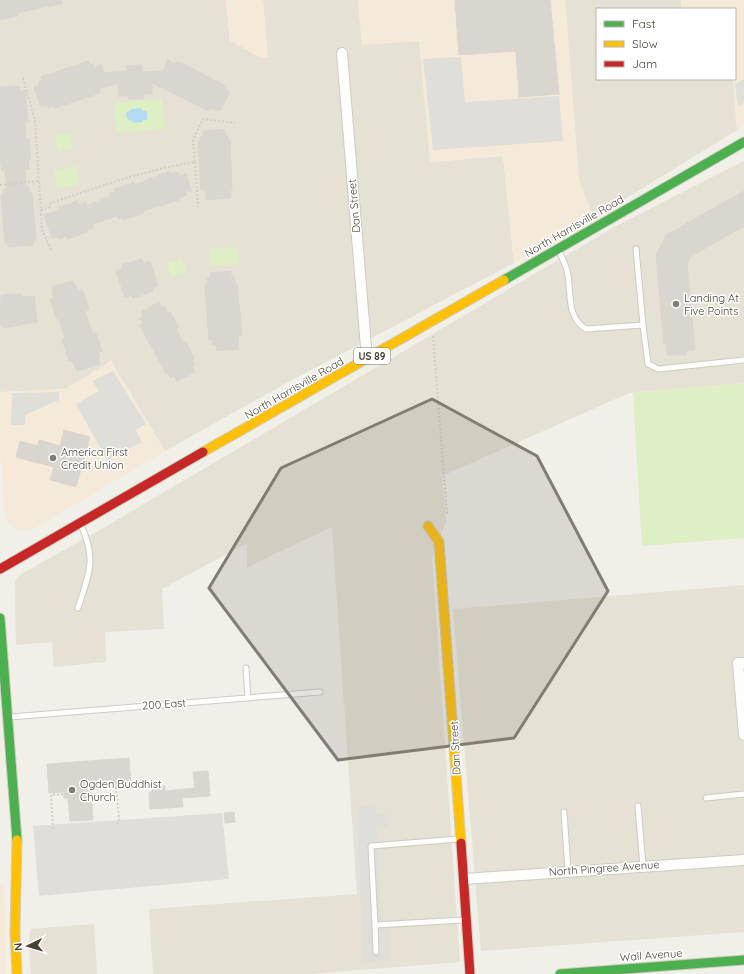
<svg xmlns="http://www.w3.org/2000/svg" width="744" height="974" viewBox="0 0 744 974" font-family="Quicksand,sans-serif">
	<style>
		.residential { fill: #e5e1d5 }
		.commercial { fill: #f5eada }
		.green { fill: #deeec5 }
		.parking { fill: #dfded8 }
		.water { fill: #b4dbf3 }
		.building { fill: #d8d6cf; stroke: #d9d6ce }
		.lines { fill: none; stroke-linecap: round; stroke-linejoin: round }
		.lane-casing { stroke: #cdcbc4; stroke-width: 7 }
		.street-casing { stroke: #cdcbc4; stroke-width: 12 }
		.fast-casing { stroke: #d0ccbe; stroke-width: 11 }
		.slow-casing { stroke: #d0ccbe; stroke-width: 11 }
		.jam-casing { stroke: #d0ccbe; stroke-width: 11 }
		.path { stroke: #d1cec9; stroke-width: 2; stroke-dasharray: 2 2; stroke-linecap: butt }
		.lane { stroke: #fdfdfc; stroke-width: 5 }
		.street { stroke: #fdfdfc; stroke-width: 10 }
		.fast { stroke: #4caf50; stroke-width: 9 }
		.slow { stroke: #ffc107; stroke-width: 9 }
		.jam { stroke: #c62828; stroke-width: 9 }
		.marked { fill: #827d73; fill-opacity: 0.2; stroke: #827d73; stroke-width: 3; stroke-linejoin: round }
		.poi-dot { fill: #827d73; stroke: #fff; stroke-width: 1.5 }
		.labels { text-anchor: middle; dominant-baseline: central; stroke-width: 3; stroke-linejoin: round; paint-order: stroke }
		.shield { fill: #fff; stroke: #7e7971; stroke-width: 1 }
		.shield-label { font-size: 10px; font-weight: bold; fill: #474034 }
		.street-label { font-size: 11px; fill: #474034; stroke: #fff }
		.poi-label { font-size: 11px; fill: #474034; stroke: #fff; text-anchor: start }
	</style>
	<rect width="100%" height="100%" fill="#f0efe8"/>
	<g class="residential">
		<path d="M0 0H226L230 41 268 58 263 0H358L362 44 419 41 431 162 503 156 514 263 290 381 165 451 111 361 66 389 0 392Z"/>
		<path d="M565 0H681V9H597V79H733L737 130 594 218 579 181Z"/>
		<path d="M744 161V383L629 393 442 476 446 521 432 558 460 962 310 974H153L149 909 357 894 332 527 247 567V543L162 589 164 629 105 632 106 662 54 667 52 642 16 645 15 581 21 574 98 531 616 226Z"/>
		<path d="M744 585V932L481 951 453 609Z"/>
		<path d="M94 924 97 974H31L29 948 30 929Z"/>
	</g>
	<g class="commercial">
		<path d="M226 0H263L268 58H262L230 41Z"/>
		<path d="M358 0H565L579 181 594 218 514 263 503 156 430 162 419 41 362 45Z"/>
		<path d="M681 0H744V125L737 130 733 79H735V9H681Z"/>
		<path d="M111 361 165 451 30 531 15 528 8 522 5 515 0 452V392L66 389Z"/>
		<path d="M4 883 7 974H0V884Z"/>
	</g>
	<g class="green">
		<path d="M162 99 165 129 117 133 114 103Z"/>
		<path d="M70 133 72 150 57 152 55 135Z"/>
		<path d="M76 166 79 185 57 188 54 170Z"/>
		<path d="M238 247 239 264 210 266 209 249Z"/>
		<path d="M182 259 186 272 171 277 167 263Z"/>
		<path d="M744 383V538L642 546 633 393Z"/>
	</g>
	<g class="parking">
		<path d="M461 57 465 102 559 96 563 141 433 150 423 59Z"/>
		<path d="M744 79V103L738 106 735 84Z"/>
		<path d="M113 371 146 424 136 430 142 442 107 460 76 404 99 391 92 381Z"/>
		<path d="M59 392V400L25 415V425H11L12 393Z"/>
		<path d="M374 805 376 814 388 815 389 827 377 828 381 916 389 930 391 960 363 962 357 806Z"/>
		<path d="M222 813 229 879 39 896 33 826Z"/>
	</g>
	<path class="water" d="M142 108V110L147 112V120H143V122L133 123 132 121 127 119 126 113 132 109Z"/>
	<g class="building">
		<path d="M0 0H62L63 3 17 13 18 16 0 20Z"/>
		<path d="M455 0H550L559 94 519 97 516 51 459 55Z"/>
		<path d="M168 60 175 64 176 61 179 63 180 62 224 85 225 89 230 92 220 111 210 108 209 111 152 83V94H144V98L128 99V96H119L118 83 99 89 100 93 55 108 54 106 48 108 47 105 41 107 34 87 39 85 38 82 42 80 41 77 88 61 90 65 94 64 95 67 101 64 104 73 127 71 126 66 142 65V72L163 71Z"/>
		<path d="M19 86 20 92 25 90 28 121H25L26 140 29 139 31 159H28L29 169H25L26 187H29V193H32L36 240 33 241V245L8 247V243H5L1 194H4V189L7 188 5 170H2L0 162V87Z"/>
		<path d="M224 129 225 136H228V140H230L232 190H230L231 198 206 200V190H201L198 142 200 141V137H203V131Z"/>
		<path d="M169 171 170 174 178 172 179 176 186 173 191 191H186L187 195 178 198 179 200 143 211 144 213 123 220 122 217 118 219 117 216 93 224 94 227 87 230V232L68 239 67 236 59 239 58 236 52 238 44 215 59 210 58 208 77 201 79 205 86 202 87 206 111 196 110 193 115 192 114 189 134 182 135 185Z"/>
		<path d="M744 191V226L690 257 687 265 695 350 686 351V355H667L666 343 664 344 656 255 666 235Z"/>
		<path d="M142 259 143 263 150 261 158 286 152 288 153 291 133 298 132 295 125 298 116 271 123 269 122 265Z"/>
		<path d="M231 271V277L234 276 235 284H237L242 335 239 336 238 349 217 351 216 344 213 345 212 339 209 340 205 284H208L207 278H211L210 273Z"/>
		<path d="M73 281 78 291 82 289 89 310 85 311 90 326 93 334 96 333 102 351 99 352 100 357 98 358 100 364 77 371 72 360 69 361 62 339 65 338 59 319H57L50 299 53 298 52 287Z"/>
		<path d="M22 294V297L34 296 37 322 3 328V325L0 326 1 295Z"/>
		<path d="M159 302 162 308 164 306 168 313 170 312 179 328 176 329 183 343 186 342 194 358 192 359 195 364 192 366 195 372 177 381 174 376 171 378 168 373 166 374 140 325 143 324 140 318 143 317 141 312Z"/>
		<path d="M64 430 90 437 76 487 50 480 54 467 16 457 20 441 38 446 39 440 60 446Z"/>
		<path d="M129 758 131 785 100 787V789L91 790 93 820 70 821 68 798H64V792L49 793 47 764Z"/>
		<path d="M208 771 210 796 182 798 183 807 150 809 149 792H152V787L165 786V791L195 788 193 772Z"/>
		<path d="M234 812 235 822 225 823 224 813Z"/>
	</g>
	<g class="lines">
		<g class="lane-casing">
			<g id="lane">
				<path d="M636 249 643 325"/>
				<path d="M559 251C562 258 567 267 568 275 571 294 567 318 586 329L643 325 648 364 658 369 744 360"/>
				<path d="M78 608C89 574 97 560 81 525"/>
				<path d="M246 668 248 698"/>
				<path d="M10 717 320 692"/>
				<path d="M706 798 744 794"/>
				<path d="M638 806 643 866"/>
				<path d="M564 812 568 870"/>
				<path d="M459 839 371 846 375 925 464 920"/>
				<path d="M375 925 376 952"/>
			</g>
		</g>
		<g class="street-casing">
			<g id="street">
				<path d="M342 53 367 359"/>
				<path d="M744 663H738L744 735"/>
				<path d="M464 879 744 860"/>
			</g>
		</g>
		<g class="fast-casing">
			<g id="fast">
				<path d="M504 280 744 142"/>
				<path d="M0 618 17 840"/>
				<path d="M560 974 744 960"/>
			</g>
		</g>
		<g class="slow-casing">
			<g id="slow">
				<path d="M203 452 504 280"/>
				<path d="M428 526 439 542 461 843"/>
				<path d="M17 840 15 933 17 974"/>
			</g>
		</g>
		<g class="jam-casing">
			<g id="jam">
				<path d="M0 569 203 452"/>
				<path d="M461 843 470 974"/>
			</g>
		</g>
		<g class="path">
			<path d="M23 78 35 121 39 181"/>
			<path d="M195 162 198 207"/>
			<path d="M0 185 39 181 42 230 52 252"/>
			<path d="M41 210 50 207 51 203C98 187 145 170 195 162L193 140 203 119 235 123"/>
			<path d="M433 336 447 514"/>
			<path d="M116 787 119 819 117 825"/>
			<path d="M53 829 51 795 64 794"/>
		</g>
		<use href="#lane" class="lane"/>
		<use href="#street" class="street"/>
		<use href="#fast" class="fast"/>
		<use href="#slow" class="slow"/>
		<use href="#jam" class="jam"/>
	</g>
	<path class="marked" d="M432 399 537 456 608 591 514 738 338 760 209 588 281 468Z"/>
	<g class="poi-dot">
		<circle cx="676" cy="304" r="4"/>
		<circle cx="53" cy="458" r="4"/>
		<circle cx="72" cy="790" r="4"/>
	</g>
	<g class="labels">
		<rect class="shield" x="354" y="348" width="36" height="16" rx="3"/>
		<g class="shield-label">
			<text x="372" y="356">US 89</text>
		</g>
		<g class="street-label">
			<text transform="translate(354 206) rotate(-95)">Dan Street</text>
			<text transform="translate(574 226) rotate(-30)">North Harrisville Road</text>
			<text transform="translate(294 388) rotate(-30)">North Harrisville Road</text>
			<text transform="translate(164 704) rotate(-4)">200 East</text>
			<text transform="translate(455 748) rotate(-93)">Dan Street</text>
			<text transform="translate(604 868) rotate(-4)">North Pingree Avenue</text>
			<text transform="translate(651 955) rotate(-4)">Wall Avenue</text>
		</g>
		<g class="poi-label">
			<text x="684" y="298">Landing At<tspan x="684" dy="13">Five Points</tspan></text>
			<text x="61" y="452">America First<tspan x="61" dy="13">Credit Union</tspan></text>
			<text x="80" y="784">Ogden Buddhist<tspan x="80" dy="13">Church</tspan></text>
		</g>
	</g>
	<rect x="596" y="8" width="140" height="72" fill="#ffffff" stroke="#b5b3ae"/>
	<rect x="604" y="21" width="20" height="6" fill="#4caf50" stroke="#b5b3ae"/>
	<text x="632" y="28" font-size="12" fill="#474034">Fast</text>
	<rect x="604" y="41" width="20" height="6" fill="#ffc107" stroke="#b5b3ae"/>
	<text x="632" y="48" font-size="12" fill="#474034">Slow</text>
	<rect x="604" y="61" width="20" height="6" fill="#c62828" stroke="#b5b3ae"/>
	<text x="632" y="68" font-size="12" fill="#474034">Jam</text>
	<g transform="translate(28 946) rotate(265)" stroke="#ffffff" stroke-width="3" paint-order="stroke">
	<path d="M0-3L7 15L0 10L-7 15Z" fill="#474034"/>
	<text y="-6" font-size="11" font-weight="bold" text-anchor="middle" fill="#474034">N</text>
	</g>
</svg>
